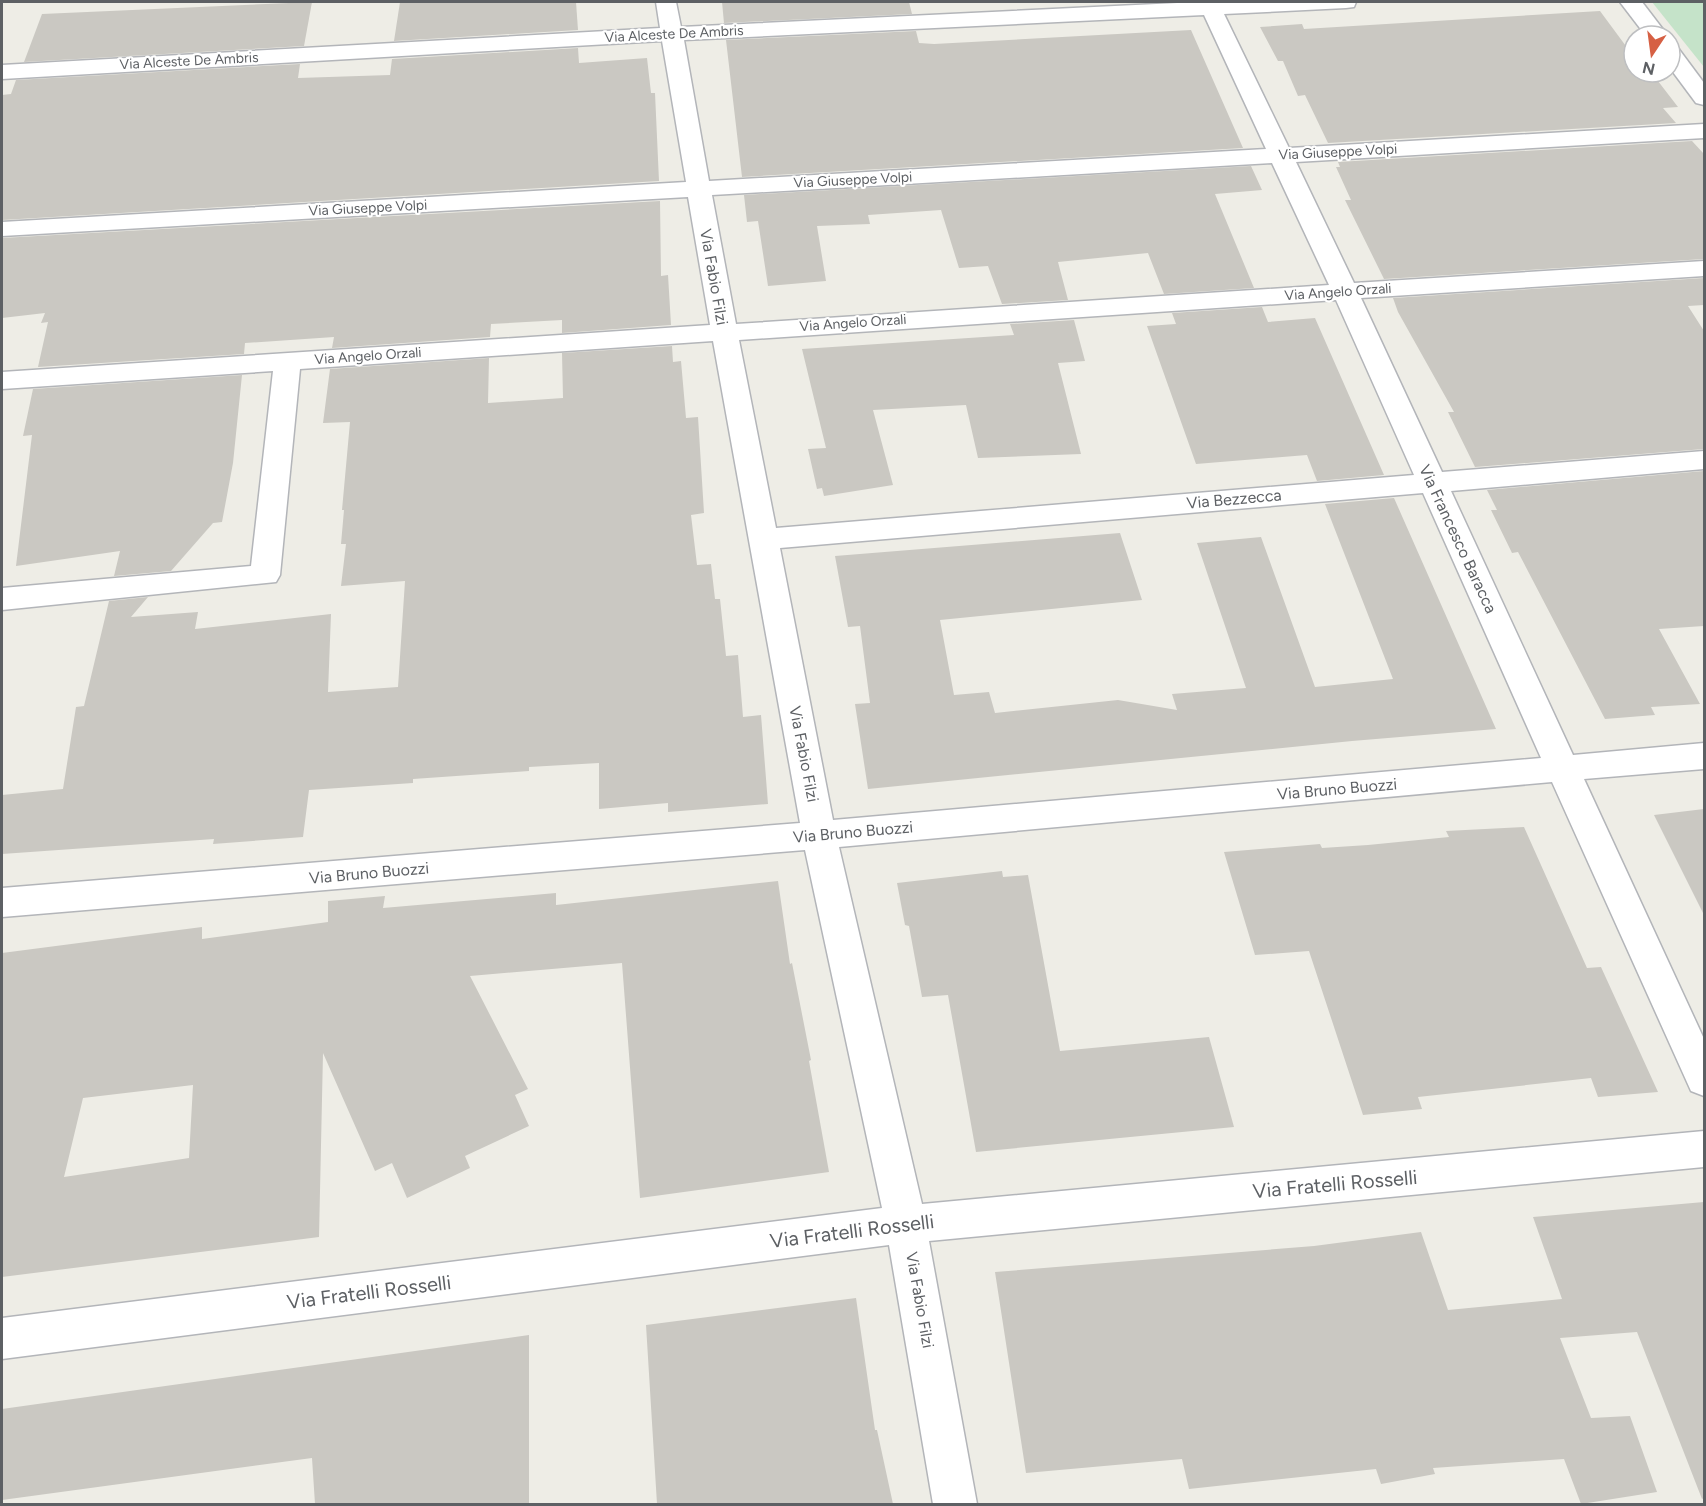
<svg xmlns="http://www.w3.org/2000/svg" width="1706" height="1506" viewBox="0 0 1706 1506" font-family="Figtree,sans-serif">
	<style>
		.green { fill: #c5e3c9 }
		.building { fill: #cac8c2; fill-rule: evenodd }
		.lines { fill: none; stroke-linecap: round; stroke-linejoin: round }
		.minor-casing { stroke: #b3b5b9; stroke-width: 3 }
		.minor { fill: #fff; fill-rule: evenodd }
		.labels { text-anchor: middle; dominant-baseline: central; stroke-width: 4.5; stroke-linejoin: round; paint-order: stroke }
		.far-street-label { font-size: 14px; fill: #5d6064; stroke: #fff }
		.street-label { font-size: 16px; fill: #5d6064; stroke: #fff }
		.near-street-label { font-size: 20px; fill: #5d6064; stroke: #fff }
	</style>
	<rect width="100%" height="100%" fill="#eeede6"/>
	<path class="green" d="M1652 2H1704V67Z"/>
	<g class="building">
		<path d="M312 2 304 46 24 62 42 14Z"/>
		<path d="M400 2H576L578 30 394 41Z"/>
		<path d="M722 2H909L912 14 724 23Z"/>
		<path d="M1600 11 1634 57V72H1651L1678 107 1663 108 1676 123 1328 143 1305 95 1298 96 1283 61H1278L1260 27 1302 24 1304 29Z"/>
		<path d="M1191 30 1243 148 742 177 726 40 916 31 919 43 934 44Z"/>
		<path d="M578 48 579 63 647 58 651 93H655L659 181 2 220V95L11 94 16 80 300 64 298 78 390 75 392 59Z"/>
		<path d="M1692 141 1704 154V259L1384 279 1345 200H1351L1336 167H1340L1338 162Z"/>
		<path d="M1251 166 1262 190 1215 194 1254 288 1164 294 1148 253 1058 262 1068 300 1002 304 988 266 959 268 941 210 868 215 870 224 817 226 826 281 768 286 758 221 747 222 744 195Z"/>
		<path d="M660 201 661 276 668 275 671 325 562 333V320L491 324 490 337 332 348 334 337 245 343 244 354 38 367 48 322 41 323 45 313 2 318V238Z"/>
		<path d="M1704 278V305L1688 306 1704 331V449L1475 467 1448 412H1454L1398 312 1393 298Z"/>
		<path d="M1262 307 1268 322 1315 318 1384 475 1317 481 1307 455 1196 464 1147 326 1176 324 1172 313Z"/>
		<path d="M1074 320 1085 361 1058 363 1081 454 978 458 966 405 873 410 893 485 824 496 822 488 817 489 808 449 826 448 802 349 1014 335 1010 324Z"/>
		<path d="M672 346 673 362 681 361 686 418 698 417 704 513 691 515 697 565 711 564 715 599H720L726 656 738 655 743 717 761 715 768 804 668 812V803L599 809V763L529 767V771L413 779V783L309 790 303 837 213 844 214 839 2 854V795L63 789 76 707 84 706 109 601 148 597 131 617 198 612 195 629 331 614 328 692 398 687 405 581 341 586 346 544H341L344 510H342L350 422 323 423 330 369 489 358 488 403 563 398 562 353Z"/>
		<path d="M242 375 233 463 222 522 213 523 171 571 114 576 120 551 16 566 32 435 23 436 33 389Z"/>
		<path d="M1704 471V626L1659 629 1700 704 1651 707 1655 715 1605 719 1518 552 1512 553 1491 510H1497L1487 490Z"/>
		<path d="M1394 498 1496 729 1352 741 868 789 855 704 870 703 860 626 848 627 835 556 1120 533 1142 600 940 620 954 695 989 692 995 713 1118 700 1177 710 1172 694 1246 688 1197 543 1261 537 1315 687 1393 679 1325 504Z"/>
		<path d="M1704 809V915L1654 815Z"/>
		<path d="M1524 827 1587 968 1601 967 1658 1092 1598 1097 1591 1078 1418 1097 1422 1109 1363 1115 1309 951 1255 955 1224 852 1320 844 1322 848 1368 845 1449 837 1446 831Z"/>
		<path d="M1002 871 1003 877 1028 875 1060 1051 1209 1037 1234 1127 976 1152 948 995 922 997 909 926 905 925 897 883Z"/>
		<path d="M778 881 790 964 792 963 811 1060 809 1061 829 1172 640 1198 622 963 470 976 528 1089 515 1095 529 1126 465 1156 470 1168 407 1198 392 1163 375 1171 323 1053 319 1237 2 1277V953L202 927V939L328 922V901L385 896 383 908 556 893V905ZM193 1085 189 1158 64 1177 83 1098Z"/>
		<path d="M1704 1202V1498L1702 1499 1637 1332 1560 1338 1591 1418 1630 1416 1657 1492 1581 1504 1564 1459 1433 1468 1435 1474 1381 1484 1376 1469 1189 1489 1182 1459 1026 1473 995 1272 1314 1246 1421 1232 1448 1310 1562 1299 1533 1217Z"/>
		<path d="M856 1298 875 1430H877L893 1504H657L646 1325Z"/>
		<path d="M529 1335V1504H315L312 1458 2 1500V1409Z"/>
	</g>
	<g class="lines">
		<g class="minor-casing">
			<g id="minor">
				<path d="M656 2H676L681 27 1198 2H1356L1354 7 1346 8 1224 14 1289 148 1704 124V138L1296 162 1354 283 1704 261V276L1361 298 1442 472 1704 451V469L1451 491 1573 755 1704 743V769L1584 779 1704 1039V1096L1691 1091 1552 782 839 847 922 1204 1704 1131V1167L929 1241 977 1504H933L889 1245 2 1359V1318L882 1208 805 850 2 917V888L800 823 713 341 300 369 280 575 276 582 2 610V588L251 566 273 371 2 389V372L710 325 688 197 2 236V222L686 182 662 41 2 79V65L660 28ZM1204 15 1266 149 709 181 684 40ZM1272 163 1329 285 736 324 712 195ZM1336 300 1414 475 776 528 739 340ZM1423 493 1541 758 833 820 780 548Z"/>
				<path d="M1620 2H1642L1668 36H1646Z"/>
				<path d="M1670 46 1678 48 1704 83V105L1696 103 1670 68Z"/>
			</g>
		</g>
		<use href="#minor" class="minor"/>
	</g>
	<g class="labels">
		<g class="far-street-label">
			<text transform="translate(674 34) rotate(-3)">Via Alceste De Ambris</text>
			<text transform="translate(189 61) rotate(-3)">Via Alceste De Ambris</text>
			<text transform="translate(1338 152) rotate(-3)">Via Giuseppe Volpi</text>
			<text transform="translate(853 180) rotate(-3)">Via Giuseppe Volpi</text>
			<text transform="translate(368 208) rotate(-3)">Via Giuseppe Volpi</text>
			<text transform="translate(1338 292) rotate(-4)">Via Angelo Orzali</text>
			<text transform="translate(853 323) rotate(-4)">Via Angelo Orzali</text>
			<text transform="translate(368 356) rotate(-4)">Via Angelo Orzali</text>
		</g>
		<g class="street-label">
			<text transform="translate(714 277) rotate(80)">Via Fabio Filzi</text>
			<text transform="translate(1234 499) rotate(-5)">Via Bezzecca</text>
			<text transform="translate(1458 539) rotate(65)">Via Francesco Baracca</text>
			<text transform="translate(804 754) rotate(79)">Via Fabio Filzi</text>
			<text transform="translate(1337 789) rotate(-5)">Via Bruno Buozzi</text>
			<text transform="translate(853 832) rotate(-5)">Via Bruno Buozzi</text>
			<text transform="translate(369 873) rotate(-5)">Via Bruno Buozzi</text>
			<text transform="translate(920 1300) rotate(80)">Via Fabio Filzi</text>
		</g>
		<g class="near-street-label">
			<text transform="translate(1335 1184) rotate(-5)">Via Fratelli Rosselli</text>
			<text transform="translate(852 1231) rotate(-7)">Via Fratelli Rosselli</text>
			<text transform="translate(369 1292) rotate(-7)">Via Fratelli Rosselli</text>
		</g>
	</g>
	<rect width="1706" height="1506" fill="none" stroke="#5d6064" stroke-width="6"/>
	<g transform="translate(1652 54) rotate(193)"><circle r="28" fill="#ffffff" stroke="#bebfc1" stroke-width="1.5"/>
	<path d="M0-4.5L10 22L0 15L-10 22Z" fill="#d66044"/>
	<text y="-9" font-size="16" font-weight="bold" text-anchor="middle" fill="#5d6064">N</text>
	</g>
</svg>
